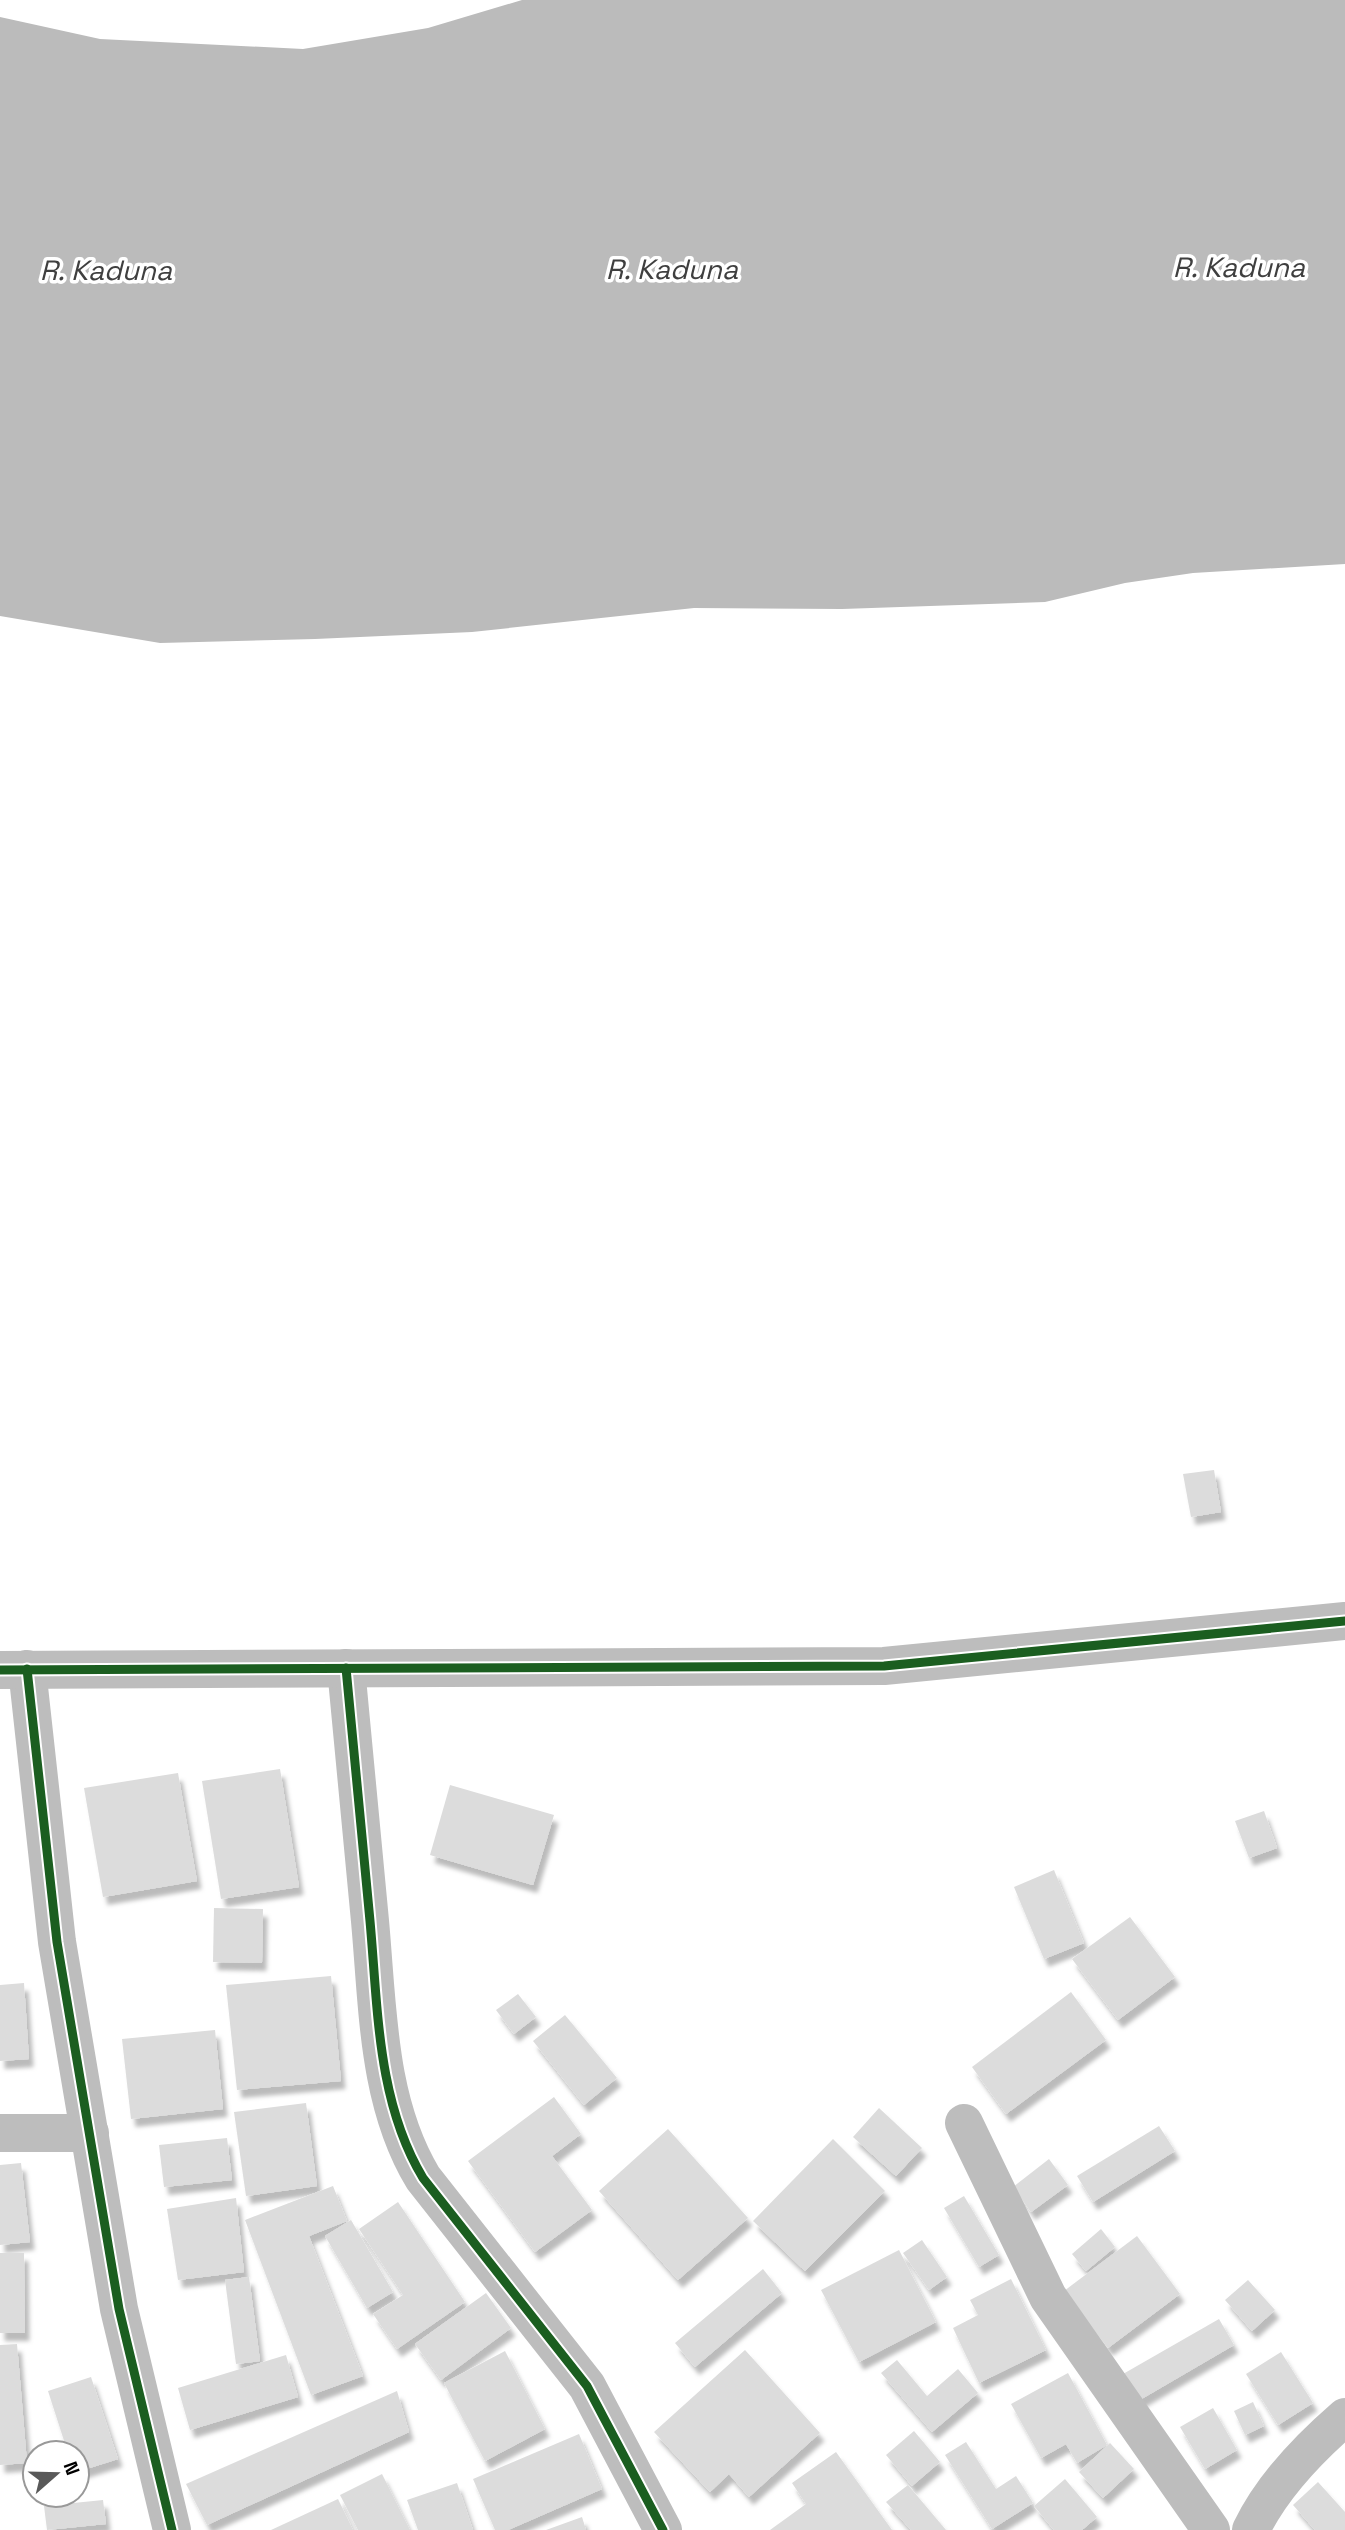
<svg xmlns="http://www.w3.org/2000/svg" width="1345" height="2530" viewBox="0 0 1345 2530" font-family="'Space Grotesk',sans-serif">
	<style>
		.water { fill: #bbb }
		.building { fill: #dcdcdc; filter: url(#shadow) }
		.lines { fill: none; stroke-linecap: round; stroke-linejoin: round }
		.street { stroke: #bdbdbd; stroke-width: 38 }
		.cycleway-casing { stroke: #fff; stroke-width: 13 }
		.cycleway { stroke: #1b5e20; stroke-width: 9 }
		.labels { text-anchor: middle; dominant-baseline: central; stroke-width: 7; stroke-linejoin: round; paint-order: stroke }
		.water-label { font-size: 28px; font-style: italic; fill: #3f3f3f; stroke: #fff }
	</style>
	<defs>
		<filter id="shadow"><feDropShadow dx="4.5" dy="8" stdDeviation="2" flood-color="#0004"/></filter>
	</defs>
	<rect width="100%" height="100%" fill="#fff"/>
	<path class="water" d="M522 0H1345V564L1193 573 1125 583 1045 602 842 609 694 608 472 632 315 639 160 643 0 616V17L100 39 303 49 428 28Z"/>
	<g class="building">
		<path d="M1214 1470 1221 1512 1191 1517 1183 1474Z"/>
		<path d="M280 1769 299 1887 221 1899 202 1781Z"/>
		<path d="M178 1773 197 1881 103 1897 84 1788Z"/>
		<path d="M450 1785 554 1815 533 1885 430 1855Z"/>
		<path d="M1264 1811 1277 1848 1249 1858 1235 1821Z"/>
		<path d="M1054 1870 1084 1943 1044 1959 1014 1887Z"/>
		<path d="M214 1908 263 1909 262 1963 213 1962Z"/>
		<path d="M1130 1917 1175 1977 1118 2020 1072 1959Z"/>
		<path d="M331 1976 341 2081 237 2090 226 1985Z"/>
		<path d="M24 1983 29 2059 0 2061V1985Z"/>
		<path d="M1071 1992 1106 2040 1006 2114 972 2067Z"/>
		<path d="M518 1994 536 2017 514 2034 496 2010Z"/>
		<path d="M565 2015 617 2078 584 2105 533 2041Z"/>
		<path d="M215 2030 223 2109 131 2119 122 2039Z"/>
		<path d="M554 2097 581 2134 552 2156 592 2210 535 2252 468 2161Z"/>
		<path d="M306 2103 317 2186 246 2196 234 2112Z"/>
		<path d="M879 2108 922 2148 896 2176 853 2137Z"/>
		<path d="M1159 2126 1175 2151 1093 2202 1077 2176Z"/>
		<path d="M668 2129 748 2218 678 2280 599 2191Z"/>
		<path d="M227 2138 232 2180 164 2187 159 2145Z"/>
		<path d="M833 2139 885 2191 805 2271 753 2221Z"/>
		<path d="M1049 2159 1068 2185 1031 2212 1013 2187Z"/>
		<path d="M21 2163 30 2242 0 2245V2165Z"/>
		<path d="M333 2186 347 2221 309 2236 363 2376 311 2395 245 2220Z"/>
		<path d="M964 2196 999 2255 979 2267 944 2208Z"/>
		<path d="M236 2198 244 2272 178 2280 167 2209Z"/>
		<path d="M398 2202 465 2302 397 2349 373 2314 403 2295 359 2229Z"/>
		<path d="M351 2220 393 2292 367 2308 325 2236Z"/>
		<path d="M1101 2229 1115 2247 1086 2271 1072 2254Z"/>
		<path d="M1137 2236 1180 2294 1108 2348 1064 2291Z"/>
		<path d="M922 2240 947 2277 929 2290 903 2253Z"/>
		<path d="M899 2250 936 2322 859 2362 821 2290Z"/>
		<path d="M0 2253H24L25 2333H0Z"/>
		<path d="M763 2269 782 2293 695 2367 675 2343Z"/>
		<path d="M249 2277 260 2361 236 2364 225 2280Z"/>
		<path d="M1011 2279 1046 2350 979 2383 953 2328 978 2315 970 2300Z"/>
		<path d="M1248 2280 1275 2310 1252 2331 1225 2300Z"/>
		<path d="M486 2293 511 2328 441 2380 415 2344Z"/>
		<path d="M1219 2319 1234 2345 1138 2401 1123 2374Z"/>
		<path d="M17 2344 27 2463 0 2465V2345Z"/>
		<path d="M745 2350 820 2433 749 2497 729 2474 710 2492 654 2432Z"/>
		<path d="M505 2351 545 2429 485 2461 444 2383Z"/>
		<path d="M1281 2352 1313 2403 1278 2425 1246 2374Z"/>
		<path d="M286 2355 298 2397 190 2430 178 2388Z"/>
		<path d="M897 2360 927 2396 958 2369 978 2393 932 2432 881 2373Z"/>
		<path d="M1068 2373 1107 2445 1077 2463 1066 2444 1041 2458 1011 2404Z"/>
		<path d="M91 2377 118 2459 77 2472V2453H68L48 2391Z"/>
		<path d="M397 2391 409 2432 207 2525 186 2484Z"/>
		<path d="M1253 2402 1264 2426 1245 2435 1234 2411Z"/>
		<path d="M1213 2408 1237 2450 1205 2469 1180 2427Z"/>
		<path d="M914 2431 940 2462 912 2486 886 2455Z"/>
		<path d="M579 2434 602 2489 508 2530H495L473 2479Z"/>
		<path d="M966 2442 996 2489 1016 2476 1033 2503 992 2529 945 2455Z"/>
		<path d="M1110 2443 1134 2469 1103 2498 1079 2472Z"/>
		<path d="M836 2452 892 2530H770L806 2504 792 2483Z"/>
		<path d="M382 2474 410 2530H358L340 2495Z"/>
		<path d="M1065 2479 1097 2517 1082 2530H1054L1034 2506Z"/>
		<path d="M1318 2482 1345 2512V2530H1315L1293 2505Z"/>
		<path d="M457 2483 473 2530H418L407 2500Z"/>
		<path d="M908 2485 946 2530H911L886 2502Z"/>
		<path d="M338 2499 353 2530H271Z"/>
		<path d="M103 2500 106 2524 47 2530 44 2506Z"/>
		<path d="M582 2517 586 2530H546Z"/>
	</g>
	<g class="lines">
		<g class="street">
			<path d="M346 1668C354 1752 362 1837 370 1921 378 2008 377 2102 423 2178L587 2386 663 2530"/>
			<path d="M27 1669 57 1942 119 2309 172 2530"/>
			<path d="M0 1670 884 1666 1345 1621"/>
			<path d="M964 2123 1048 2297 1211 2530"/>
			<path d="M0 2133H90"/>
			<path d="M1251 2530C1272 2486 1308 2449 1345 2417"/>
		</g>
		<g class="cycleway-casing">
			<g id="cycleway">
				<path d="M346 1668C354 1752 362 1837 370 1921 378 2008 377 2102 423 2178L587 2386 663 2530"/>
				<path d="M27 1669 57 1942 119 2309 172 2530"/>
				<path d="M0 1670 884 1666 1345 1621"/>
			</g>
		</g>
		<use href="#cycleway" class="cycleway"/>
	</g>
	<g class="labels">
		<g class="water-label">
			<text x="1239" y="267">R. Kaduna</text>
			<text x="672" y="269">R. Kaduna</text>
			<text x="106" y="270">R. Kaduna</text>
		</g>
	</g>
	<g transform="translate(56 2474) rotate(70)"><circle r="33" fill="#ffffff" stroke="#999999" stroke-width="2"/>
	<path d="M0-5L12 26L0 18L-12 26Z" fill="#595959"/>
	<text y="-10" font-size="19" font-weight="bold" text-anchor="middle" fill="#000000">N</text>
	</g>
</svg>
